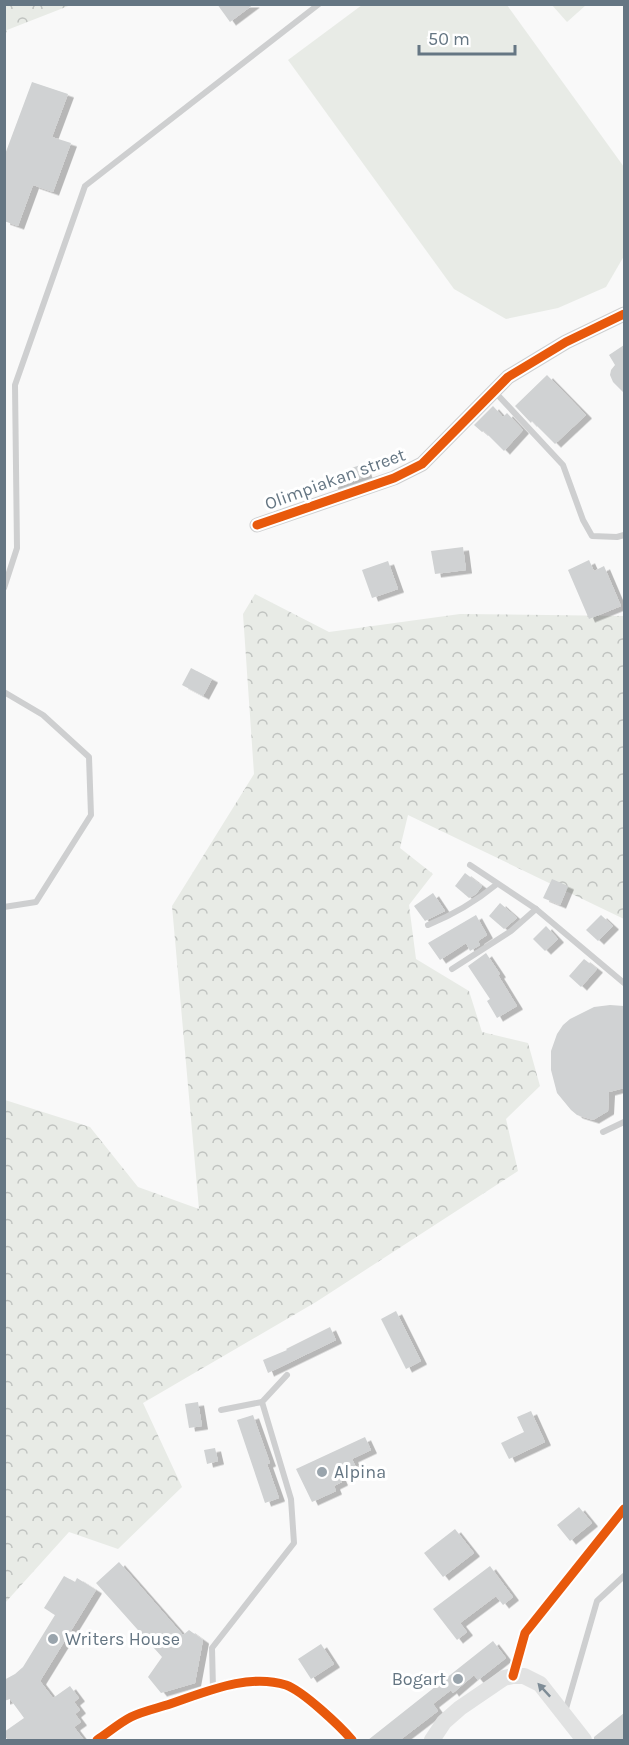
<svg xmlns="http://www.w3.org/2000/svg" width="629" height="1745" viewBox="0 0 629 1745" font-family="Karla,sans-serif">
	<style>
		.green { fill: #e8ebe6 }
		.forest { fill: url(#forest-crowns) }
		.building { fill: #d0d2d3; filter: url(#shadow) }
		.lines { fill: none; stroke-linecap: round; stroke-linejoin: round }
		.service { stroke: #cecfd0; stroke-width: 6 }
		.minor { stroke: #cecfd0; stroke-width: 12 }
		.tertiary { stroke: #cecfd0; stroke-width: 15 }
		.secondary { stroke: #e1e2e2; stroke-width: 16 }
		.cycleway-casing { stroke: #fff; stroke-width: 13 }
		.cycleway { stroke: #e8590c; stroke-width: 9 }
		.oneway { fill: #7e8c96 }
		.poi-dot { fill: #99a4ac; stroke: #fff; stroke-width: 2 }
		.labels { text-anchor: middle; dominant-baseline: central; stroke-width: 6; stroke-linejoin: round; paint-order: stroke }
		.street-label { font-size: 18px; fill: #657683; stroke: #fff }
		.poi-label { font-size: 18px; fill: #657683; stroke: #fff; text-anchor: start }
	</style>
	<defs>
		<pattern id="forest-crowns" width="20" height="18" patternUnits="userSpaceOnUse" patternTransform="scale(1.5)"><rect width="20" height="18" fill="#e8ebe6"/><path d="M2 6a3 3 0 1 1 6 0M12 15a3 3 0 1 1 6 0" fill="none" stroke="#c0c3c0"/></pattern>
		<filter id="shadow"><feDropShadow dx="6" dy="3.5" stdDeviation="0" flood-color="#0004"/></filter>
	</defs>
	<rect width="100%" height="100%" fill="#f9f9f9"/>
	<g class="green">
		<path d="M362 5H507L624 167V256L606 287 558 308 506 319 454 289 288 60Z"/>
		<path d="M552 5H586L567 22Z"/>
	</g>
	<g class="forest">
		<path d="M5 4H71V5L7 30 5 37Z"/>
		<path d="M255 594 329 632 460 614 624 616V919L408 815 400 848 433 874 409 905 416 959 469 991 482 1032 528 1043 540 1086 506 1119 518 1171 316 1302 143 1403 182 1487 118 1549 69 1532 5 1603V1100L90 1127 138 1187 199 1209 172 906 254 774 243 614Z"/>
	</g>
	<g class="building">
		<path d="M217 4H254L230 22Z"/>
		<path d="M32 82 68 94 52 137 71 143 53 192 33 185 18 226 4 221V157Z"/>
		<path d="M624 345V393L613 382 610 375 611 370 615 365 609 355Z"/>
		<path d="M547 375 586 415 555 444 532 421 531 423 515 406Z"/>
		<path d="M493 406 503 417 507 413 523 430 504 451 484 431 482 432 474 425Z"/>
		<path d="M363 464 367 476 333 488 329 476Z"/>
		<path d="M463 547 466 570 435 574 431 551Z"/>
		<path d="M589 560 594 571 604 566 621 606 589 619 568 570Z"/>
		<path d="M388 561 398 589 372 598 362 570Z"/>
		<path d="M191 668 212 679 203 696 182 685Z"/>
		<path d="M465 873 482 886 476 894 469 898 455 886Z"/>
		<path d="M552 879 568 886 560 905 543 898Z"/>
		<path d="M433 893 445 911 425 921 414 906Z"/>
		<path d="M500 903 517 918 504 929 489 916Z"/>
		<path d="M476 915 487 935 478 941 480 945 470 951 466 943 440 960 428 943Z"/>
		<path d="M601 915 613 926 598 941 586 930Z"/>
		<path d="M546 926 558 939 545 951 533 939Z"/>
		<path d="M486 953 500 974 498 975 517 1006 497 1018 487 1001 490 999 468 966Z"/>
		<path d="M584 959 597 969 581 987 569 976Z"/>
		<path d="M610 1005 624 1006V1088L609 1092 608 1111 593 1120 577 1115 571 1110 557 1093 551 1070V1051L557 1034 563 1025 570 1019 594 1007Z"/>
		<path d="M396 1311 421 1361 406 1369 381 1319Z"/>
		<path d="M330 1327 336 1340 268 1373 263 1360 287 1350 286 1349Z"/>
		<path d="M198 1402 202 1426 189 1428 185 1404Z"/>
		<path d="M531 1411 545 1442 509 1459 501 1443 524 1432 517 1417Z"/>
		<path d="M253 1415 270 1463 267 1464 279 1498 265 1503 237 1420Z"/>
		<path d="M365 1437 371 1450 352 1459 356 1467 339 1475 342 1482 334 1486 336 1491 312 1502 296 1469Z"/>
		<path d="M215 1448 218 1461 207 1464 204 1450Z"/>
		<path d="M579 1507 592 1523 570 1541 557 1525Z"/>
		<path d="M455 1529 474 1553 443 1577 424 1553Z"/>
		<path d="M119 1562 183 1635 189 1630 203 1640 195 1683 161 1693 148 1677 162 1657 96 1583Z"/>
		<path d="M490 1566 513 1597 503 1605 496 1596 460 1623 467 1632 457 1640 433 1609Z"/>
		<path d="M64 1576 75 1582 77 1578 96 1590 40 1681 53 1698 70 1686 79 1698 74 1702 80 1710 75 1714 81 1722 74 1727 84 1740H8L4 1735V1732L24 1718 10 1699 4 1701V1680L15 1674 23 1667 55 1615 44 1608Z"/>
		<path d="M493 1641 506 1658 478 1680 474 1675 453 1693 451 1690 433 1704 438 1711 400 1740H368Z"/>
		<path d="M321 1644 334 1664 311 1679 298 1659Z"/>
		<path d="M624 1713V1740H594V1737Z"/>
	</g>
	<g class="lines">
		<g class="service">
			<path d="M494 391 563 465 583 520 592 536 617 537 624 535"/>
			<path d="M4 588 17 548 15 385 85 186 319 4"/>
			<path d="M4 692 43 715 89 757 91 815 36 902 4 907"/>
			<path d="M470 865 536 909 624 983"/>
			<path d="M428 925C455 914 475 902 497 884"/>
			<path d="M452 969 511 931 536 909"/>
			<path d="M603 1132 624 1122"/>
			<path d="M221 1410 262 1402"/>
			<path d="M213 1689 212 1648 294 1543 291 1499 262 1402 287 1375"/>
			<path d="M565 1712 597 1601 624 1576"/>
		</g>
		<g class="minor">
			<path d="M513 1676 525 1633 624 1509"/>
			<path d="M97 1740C108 1733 119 1723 131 1717 143 1711 158 1708 170 1704 206 1692 248 1673 286 1685 303 1691 340 1726 352 1740"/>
		</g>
		<path class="tertiary" d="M257 525 394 478 422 464 508 377 566 342 624 314"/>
		<path class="secondary" d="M432 1740 444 1722 460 1708 504 1678 513 1676H524L540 1684 584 1740"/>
		<g class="cycleway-casing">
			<g id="cycleway">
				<path d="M257 525 394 478 422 464 508 377 566 342 624 314"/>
				<path d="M513 1676 525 1633 624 1509"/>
				<path d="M97 1740C108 1733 119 1723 131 1717 143 1711 158 1708 170 1704 206 1692 248 1673 286 1685 303 1691 340 1726 352 1740"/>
			</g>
		</g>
		<use href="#cycleway" class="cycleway"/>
	</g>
	<defs><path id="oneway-solid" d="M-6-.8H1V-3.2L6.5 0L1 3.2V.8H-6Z" transform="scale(1.5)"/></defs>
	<use class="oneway" href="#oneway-solid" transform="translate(544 1690) rotate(-133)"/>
	<g class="poi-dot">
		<circle cx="322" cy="1472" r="6"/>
		<circle cx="53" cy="1639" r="6"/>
		<circle cx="458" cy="1679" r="6"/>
	</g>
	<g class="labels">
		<g class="street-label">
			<text transform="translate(335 479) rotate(-20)">Olimpiakan street</text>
		</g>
		<g class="poi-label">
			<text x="334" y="1472">Alpina</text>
			<text x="65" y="1639">Writers House</text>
			<text x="446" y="1679" text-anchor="end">Bogart</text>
		</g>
	</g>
	<rect width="629" height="1745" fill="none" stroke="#657683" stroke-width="12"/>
	<path d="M419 45v9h96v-9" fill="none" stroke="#657683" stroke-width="3"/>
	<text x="428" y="45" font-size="18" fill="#657683" stroke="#ffffff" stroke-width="4.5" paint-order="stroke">50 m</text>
</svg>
